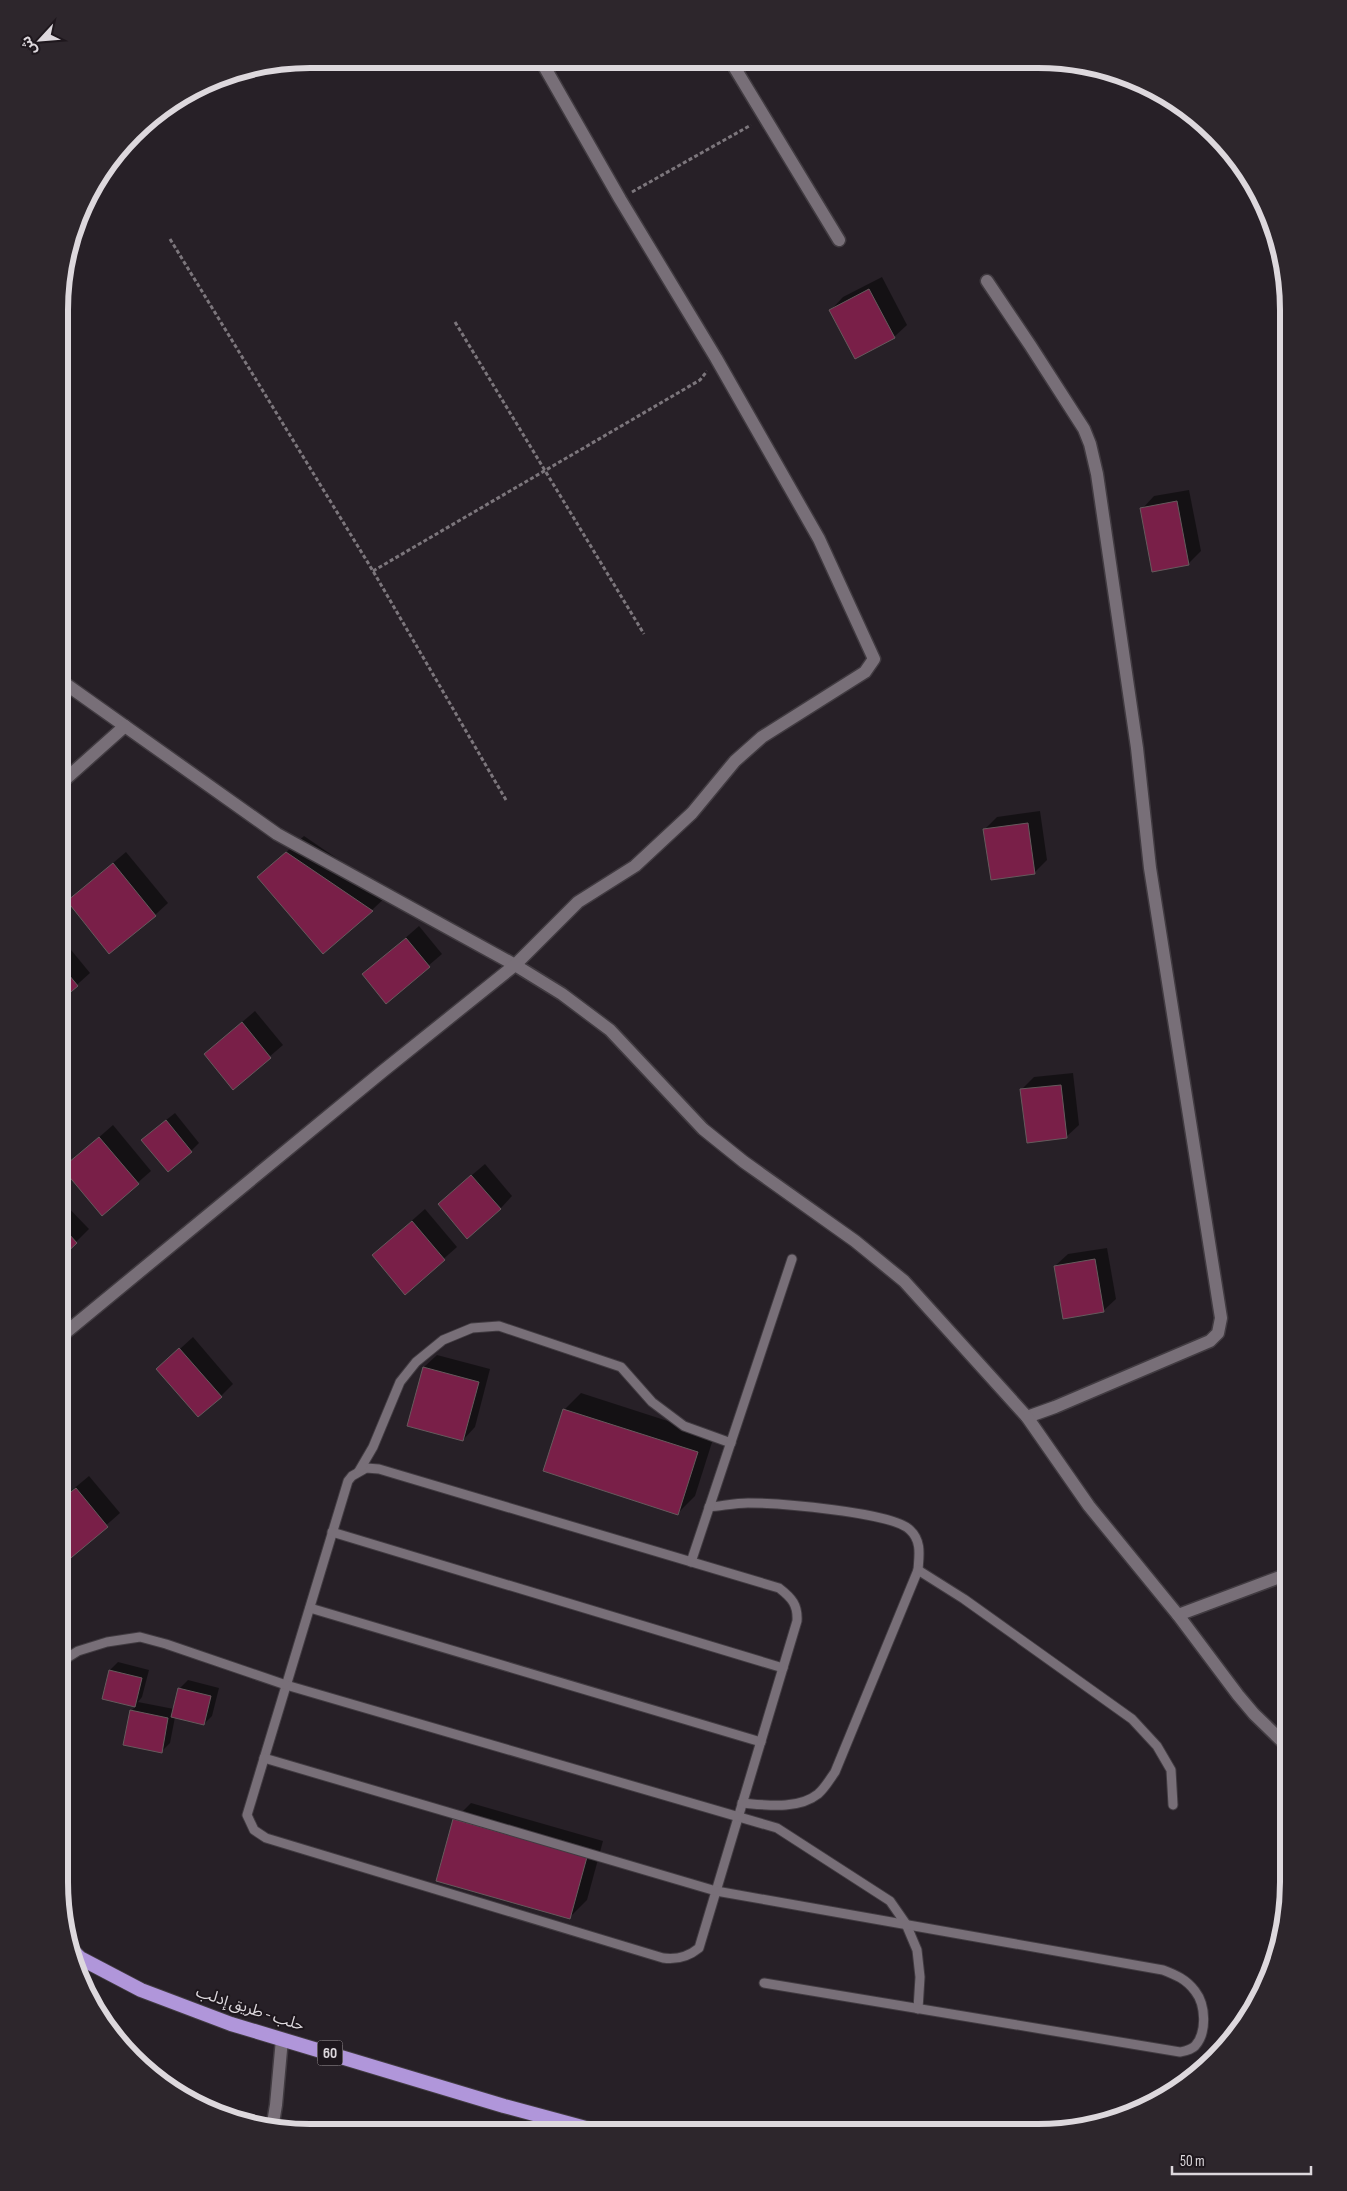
<svg xmlns="http://www.w3.org/2000/svg" width="1347" height="2191" viewBox="0 0 1347 2191" font-family="'Sofia Sans Condensed','Noto Sans Arabic',sans-serif">
	<style>
		.shadow { fill: #0007 }
		.building { fill: #791f48; stroke: #665a5d }
		.lines { fill: none; stroke-linecap: round; stroke-linejoin: round }
		.service-casing { stroke: #413b41; stroke-width: 11 }
		.minor-casing { stroke: #413b41; stroke-width: 15 }
		.trunk-casing { stroke: #413b41; stroke-width: 16 }
		.path { stroke: #7c767c; stroke-width: 3; stroke-dasharray: 4 2.5; stroke-linecap: butt }
		.service { stroke: #786f78; stroke-width: 9 }
		.minor { stroke: #786f78; stroke-width: 12 }
		.trunk { stroke: #b096da; stroke-width: 14 }
		.labels { text-anchor: middle; dominant-baseline: central; stroke-width: 4; stroke-linejoin: round; paint-order: stroke }
		.shield { fill: #1e171d; stroke: #a49ea3; stroke-width: 1 }
		.shield-label { font-size: 15px; font-weight: bold; fill: #ddd8dd }
		.street-label { font-size: 16px; fill: #ddd8dd; stroke: #1e171d }
		.rim { fill: none; stroke: #ddd8dd; stroke-width: 6 }
	</style>
	<rect width="100%" height="100%" fill="#272027"/>
	<g class="shadow">
		<path d="M882 277 907 325 894 337 831 310 843 297Z"/>
		<path d="M1189 490 1201 551 1188 564 1142 509 1154 496Z"/>
		<path d="M1040 811 1047 860 1035 872 992 879 985 829 997 817Z"/>
		<path d="M304 836 389 894 372 910 259 877Z"/>
		<path d="M126 852 168 903 155 915 68 901Z"/>
		<path d="M419 926 442 954 386 1002 363 975Z"/>
		<path d="M67 945 90 973 60 1000V950Z"/>
		<path d="M255 1011 283 1045 233 1088 205 1054Z"/>
		<path d="M1073 1073 1079 1125 1066 1137 1022 1089 1034 1077Z"/>
		<path d="M175 1113 199 1143 191 1151 151 1132Z"/>
		<path d="M113 1125 151 1171 102 1214 64 1168Z"/>
		<path d="M485 1164 512 1196 500 1209 452 1192Z"/>
		<path d="M60 1199 89 1229 60 1258Z"/>
		<path d="M425 1209 457 1247 405 1293 373 1255Z"/>
		<path d="M1107 1248 1116 1299 1103 1311 1055 1266 1068 1254Z"/>
		<path d="M193 1337 233 1384 221 1396 158 1369Z"/>
		<path d="M437 1355 490 1369 475 1427 463 1440 409 1425 424 1367Z"/>
		<path d="M581 1393 714 1436 695 1496 678 1513 564 1410Z"/>
		<path d="M89 1476 120 1513 67 1560 59 1551V1501Z"/>
		<path d="M118 1662 149 1670 142 1697 138 1702 174 1709 179 1689 188 1680 219 1688 212 1716 204 1724 175 1717 170 1743 162 1751 131 1711 136 1706 103 1698 110 1670Z"/>
		<path d="M471 1803 603 1841 587 1900 570 1917 454 1820Z"/>
	</g>
	<g class="building">
		<path d="M869 289 895 338 855 359 829 310Z"/>
		<path d="M1177 501 1189 565 1152 572 1140 508Z"/>
		<path d="M1028 823 1035 874 991 880 983 829Z"/>
		<path d="M286 852 373 911 323 954 257 877Z"/>
		<path d="M113 863 156 916 109 954 67 901Z"/>
		<path d="M406 938 430 967 386 1004 362 974Z"/>
		<path d="M60 964 78 986 60 1001Z"/>
		<path d="M242 1022 271 1058 233 1090 204 1054Z"/>
		<path d="M1061 1085 1067 1138 1027 1143 1020 1089Z"/>
		<path d="M166 1120 192 1152 168 1172 141 1140Z"/>
		<path d="M99 1137 139 1184 102 1216 62 1168Z"/>
		<path d="M471 1175 501 1209 467 1239 438 1204Z"/>
		<path d="M412 1221 445 1260 405 1295 372 1255Z"/>
		<path d="M60 1224 77 1243 60 1259Z"/>
		<path d="M1095 1259 1104 1312 1063 1319 1054 1266Z"/>
		<path d="M179 1348 222 1397 198 1417 156 1369Z"/>
		<path d="M423 1367 479 1382 463 1441 407 1426Z"/>
		<path d="M563 1409 698 1452 678 1515 543 1471Z"/>
		<path d="M76 1488 108 1527 66 1562 59 1553V1501Z"/>
		<path d="M109 1670 142 1678 135 1707 102 1699Z"/>
		<path d="M178 1688 211 1696 204 1725 171 1717Z"/>
		<path d="M130 1710 168 1718 162 1753 123 1745Z"/>
		<path d="M453 1819 587 1857 570 1919 436 1881Z"/>
	</g>
	<g class="lines">
		<g class="service-casing">
			<g id="service">
				<path d="M366 1468 379 1469 779 1588C792 1598 798 1605 797 1621L699 1948C688 1957 677 1960 663 1958L266 1838 254 1830 247 1815 348 1481 352 1476Z"/>
				<path d="M359 1471 373 1447 400 1382 416 1362 443 1340 472 1328 499 1326 621 1367 652 1402 684 1426 731 1443"/>
				<path d="M709 1507C722 1506 735 1503 748 1503 776 1503 893 1512 910 1530 922 1541 919 1556 918 1570L835 1772C830 1779 825 1788 818 1794 798 1810 766 1805 742 1803"/>
				<path d="M332 1532 783 1668"/>
				<path d="M691 1562 792 1259"/>
				<path d="M918 1570 964 1599 1132 1719 1157 1746 1171 1770 1173 1805"/>
				<path d="M310 1608 761 1742"/>
				<path d="M59 1663 78 1651 107 1642 140 1637 166 1644 286 1685 777 1828 890 1901 906 1924 917 1950 920 1977 918 2009"/>
				<path d="M264 1758 716 1891 1163 1970C1176 1975 1186 1979 1195 1991 1206 2005 1207 2033 1195 2046 1191 2050 1185 2051 1180 2052L764 1983"/>
			</g>
		</g>
		<g class="minor-casing">
			<g id="minor">
				<path d="M730 60 839 240"/>
				<path d="M987 281 1030 345 1084 429 1090 444 1097 474 1137 748 1150 868 1221 1318 1218 1333 1210 1341 1055 1407 1027 1417"/>
				<path d="M60 680 277 834 515 965 562 994 610 1030 703 1129 744 1162 855 1241 904 1281 1027 1417 1089 1506 1178 1615 1238 1695 1254 1714 1288 1747"/>
				<path d="M60 784 125 726"/>
				<path d="M59 1338 383 1071 515 965 578 902 635 866 692 813 735 761 762 737 865 672 874 659 819 539 716 358 620 199 540 59"/>
				<path d="M1178 1615 1288 1574"/>
				<path d="M272 2129 276 2105 282 2039"/>
			</g>
		</g>
		<g class="trunk-casing">
			<path id="trunk" d="M73 1951 80 1958 141 1990 231 2024 504 2106 597 2131"/>
		</g>
		<g class="path">
			<path d="M632 192 751 125"/>
			<path d="M170 239 373 571 506 800"/>
			<path d="M455 322 644 634"/>
			<path d="M373 571 700 380 707 371"/>
		</g>
		<use href="#service" class="service"/>
		<use href="#minor" class="minor"/>
		<use href="#trunk" class="trunk"/>
	</g>
	<g class="labels">
		<rect class="shield" x="317.5" y="2040.5" width="25" height="25" rx="4"/>
		<g class="shield-label">
			<text x="330" y="2053">60</text>
		</g>
		<g class="street-label">
			<text transform="translate(250 2009) rotate(18)">حلب - طريق إدلب</text>
		</g>
	</g>
	<path d="M0 0H1347V2191H0ZM310 68H1038A242 242 0 0 1 1280 310V1882A242 242 0 0 1 1038 2124H310A242 242 0 0 1 68 1882V310A242 242 0 0 1 310 68Z" fill="#2d262c" fill-rule="evenodd"/>
	<path class="rim" d="M310 68H1038A242 242 0 0 1 1280 310V1882A242 242 0 0 1 1038 2124H310A242 242 0 0 1 68 1882V310A242 242 0 0 1 310 68Z"/>
	<g transform="translate(40 40) rotate(244)" stroke="#1e171d" stroke-width="4" paint-order="stroke">
	<path d="M0-4L9 19L0 12L-9 19Z" fill="#ddd8dd"/>
	<text y="-8" font-size="14" font-weight="bold" text-anchor="middle" fill="#ddd8dd">ش</text>
	</g>
	<path d="M1172 2166v8h139v-8" fill="none" stroke="#ddd8dd" stroke-width="2.5"/>
	<text x="1180" y="2166" font-size="15" fill="#ddd8dd" stroke="#1e171d" stroke-width="4" paint-order="stroke">50 m</text>
</svg>
